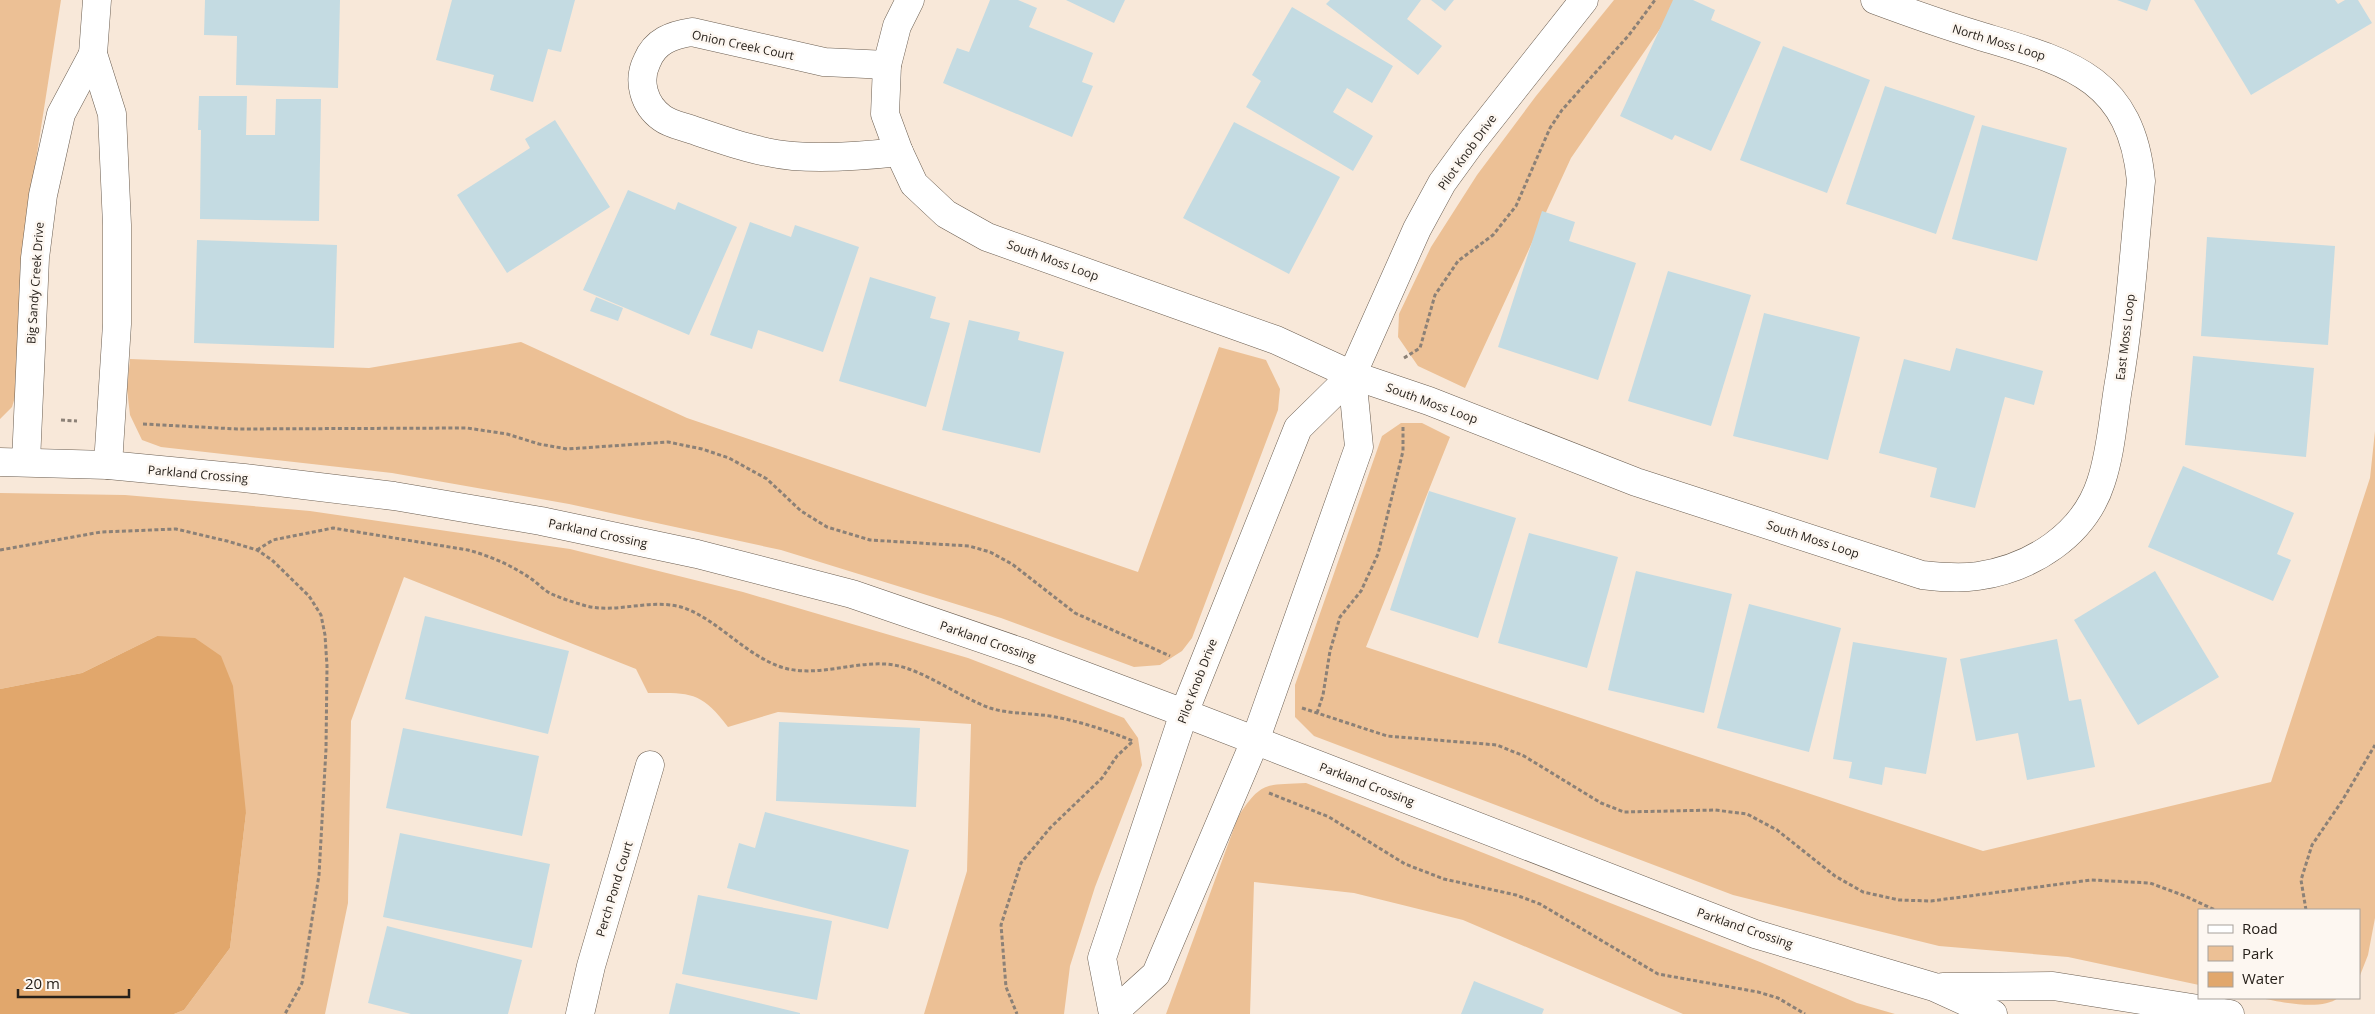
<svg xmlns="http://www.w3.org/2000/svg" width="2375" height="1014" viewBox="0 0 2375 1014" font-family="'Open Sans',sans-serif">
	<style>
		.green { fill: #ecc095 }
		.water { fill: #e1a76c }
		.building { fill: #c4dbe2 }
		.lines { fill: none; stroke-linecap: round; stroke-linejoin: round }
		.street-casing { stroke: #6b5e51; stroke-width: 29 }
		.secondary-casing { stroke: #6b5e51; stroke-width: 29 }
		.path { stroke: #8c8177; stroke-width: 3; stroke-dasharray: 4 2.5; stroke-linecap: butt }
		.street { stroke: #fff; stroke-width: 28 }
		.secondary { stroke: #fff; stroke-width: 28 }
		.labels { text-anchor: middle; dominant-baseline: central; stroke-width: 5; stroke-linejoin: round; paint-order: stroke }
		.street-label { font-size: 12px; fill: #26201a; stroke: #fdf7f1 }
	</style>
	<rect width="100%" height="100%" fill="#f8e8d9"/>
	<g class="green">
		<path d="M0 0H61L30 198 19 384 12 407 0 419Z"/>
		<path d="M1614 0H1680L1571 158 1465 388 1418 366 1398 337 1399 314 1431 247 1477 175 1536 96Z"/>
		<path d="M521 342 687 418 1138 572 1219 347 1266 360 1280 389 1278 410 1192 638 1182 651 1160 665 1134 667 1001 618 781 550 569 504 392 473 161 447 142 440 130 415 127 389 130 359 369 368Z"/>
		<path d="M1401 423H1422L1450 437 1366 647 1983 851 2271 782 2370 478 2375 431V918L2368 955 2359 978V910H2199V985L2068 957 1939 946 1733 895 1314 736 1295 717V685L1382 436Z"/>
		<path d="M0 493 125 495 310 511 570 549 743 592 968 658 1124 718 1138 738 1142 765 1095 887 1070 966 1064 1014H924L967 871 971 724 778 712 728 727C701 691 690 693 648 693L636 669 404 577 351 721 348 903 325 1014H174L184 1010 230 948 246 813 157 636 82 673 0 689Z"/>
		<path d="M1306 783 1760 962 1857 1003 1895 1014H1683L1463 920 1354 893 1254 882 1250 1014H1166L1238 817C1261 781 1266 785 1306 783Z"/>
		<path d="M2261 998H2338C2322 1011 2280 1002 2261 998Z"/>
	</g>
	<path class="water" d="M157 636 195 638 221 656 233 686 246 813 230 948 184 1010 174 1014H0V689L82 673Z"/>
	<g class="building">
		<path d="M205 0H340L338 88 236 85 237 36 204 35Z"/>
		<path d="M452 0H575L561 52 548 49 533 102 490 90 494 75 436 60Z"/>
		<path d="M990 0H1018L1037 8 1029 27 1093 53 1082 82 1093 86 1072 137 943 83 957 48 969 52Z"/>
		<path d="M1066 0H1125L1114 23Z"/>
		<path d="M1330 0H1421L1407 19 1442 46 1418 75 1326 4Z"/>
		<path d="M1431 0H1454L1445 11Z"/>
		<path d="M1673 0H1693L1715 10 1711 20 1761 42 1711 151 1675 135 1672 140 1620 116Z"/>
		<path d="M2117 0H2151L2147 11Z"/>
		<path d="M2194 0H2335L2338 4 2345 0H2358L2372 23 2251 95Z"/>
		<path d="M1292 7 1393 66 1372 103 1347 88 1333 112 1373 136 1353 171 1246 107 1261 81 1252 75Z"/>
		<path d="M1783 46 1870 80 1827 193 1740 160Z"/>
		<path d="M1885 86 1975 116 1936 234 1846 204Z"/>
		<path d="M199 96H247L246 135H275L276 99H321L319 221 200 219 201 130H198Z"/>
		<path d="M555 120 610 207 507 273 457 195 530 148 525 139Z"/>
		<path d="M1234 122 1340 177 1289 274 1183 218Z"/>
		<path d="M1982 125 2067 148 2037 261 1952 239Z"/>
		<path d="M628 190 675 210 678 202 737 227 689 335 583 290Z"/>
		<path d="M1542 211 1575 222 1569 241 1636 263 1598 380 1498 347Z"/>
		<path d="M750 222 791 237 795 225 859 247 823 352 758 330 752 349 710 335Z"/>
		<path d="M2207 237 2335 246 2328 345 2201 336Z"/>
		<path d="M197 240 337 245 334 348 194 343Z"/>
		<path d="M1668 271 1751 295 1711 426 1628 401Z"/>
		<path d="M870 277 936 297 930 318 950 323 926 407 839 381Z"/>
		<path d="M596 297 623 308 618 321 590 311Z"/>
		<path d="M1764 313 1860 337 1828 460 1733 436Z"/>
		<path d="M969 320 1020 332 1018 340 1064 352 1040 453 942 430Z"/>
		<path d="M1956 348 2043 371 2034 405 2005 397 1975 508 1930 497 1937 468 1879 453 1904 359 1950 371Z"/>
		<path d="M2193 356 2314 368 2306 457 2185 445Z"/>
		<path d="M2183 466 2294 513 2277 554 2291 560 2273 601 2148 547Z"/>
		<path d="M1429 491 1516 518 1478 638 1390 610Z"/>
		<path d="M1529 533 1618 557 1587 668 1498 643Z"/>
		<path d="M1636 571 1732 594 1704 713 1608 690Z"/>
		<path d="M2155 571 2219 677 2138 725 2074 620Z"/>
		<path d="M1749 604 1841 628 1809 752 1717 728Z"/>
		<path d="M425 616 569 651 548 734 405 699Z"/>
		<path d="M2057 639 2069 701 2081 699 2095 767 2027 780 2018 733 1976 741 1960 659Z"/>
		<path d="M1853 642 1947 658 1926 774 1885 767 1882 785 1849 778 1852 762 1833 759Z"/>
		<path d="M779 722 920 728 916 807 776 801Z"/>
		<path d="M403 728 539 756 522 836 386 808Z"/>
		<path d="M765 812 909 850 888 929 727 888 739 843 755 848Z"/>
		<path d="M400 833 550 864 532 948 383 917Z"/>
		<path d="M698 895 832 921 817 1000 682 974Z"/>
		<path d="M387 926 522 960 508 1014H411L368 1003Z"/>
		<path d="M1474 981 1544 1009 1542 1014H1461Z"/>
		<path d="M676 983 800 1013V1014H669Z"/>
	</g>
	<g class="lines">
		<g class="street-casing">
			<g id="street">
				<path d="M97 0 93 54 112 114 117 225V324L108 465"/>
				<path d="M910 0 897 26 887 65 885 114 899 152 914 184 946 214 987 237 1276 340 1352 375 1429 401 1636 482 1922 575C1940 577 1959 579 1978 576 2032 568 2084 535 2101 482 2111 452 2113 419 2118 388 2130 320 2134 250 2141 181 2131 76 2067 62 1980 36 1944 25 1910 13 1875 0"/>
				<path d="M887 65 824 62 692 32C672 35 655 41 647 61 637 81 644 105 662 118 670 124 681 126 690 129 723 140 758 153 793 156 828 159 863 156 899 152"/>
				<path d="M26 462 35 258 43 195 61 114 93 54"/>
				<path d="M1113 1013 1156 974 1255 741 1359 447 1352 375"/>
				<path d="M580 1014 591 966 650 765"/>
				<path d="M1113 1014 1102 958 1184 713 1298 428 1352 375 1417 229 1442 183 1471 143 1584 0"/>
			</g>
		</g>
		<g class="secondary-casing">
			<g id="secondary">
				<path d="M0 462 108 465 244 478 394 496 541 521 697 554 852 594 1024 653 1184 713 1755 934 1934 987 1993 1014"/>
				<path d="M1943 987 2053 986 2230 1014"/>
			</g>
		</g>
		<g class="path">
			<path d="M1404 358 1420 348 1435 295 1458 261 1493 235 1516 206 1550 128 1562 110 1629 35 1655 0"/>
			<path d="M61 420 77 421"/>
			<path d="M143 424 237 429 467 428 507 434 539 444 567 449 668 442 702 449 729 458 767 479 801 511 827 527 870 540 969 546 990 552 1012 564 1075 613 1170 656"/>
			<path d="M0 550 101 532 176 529 227 541 257 550 272 560 309 596 321 615 325 635 327 666 326 749 319 875 302 983 285 1014"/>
			<path d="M257 550 273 540 333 528 468 550C490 556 511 565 530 578 538 583 545 592 554 595 563 599 573 602 583 605 615 615 652 597 684 608 718 620 744 654 781 667 817 679 857 659 894 665 924 670 959 697 990 708 1009 714 1030 713 1050 716 1079 721 1106 730 1133 741L1117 756 1102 778 1050 828 1021 863 1001 925 1006 987 1017 1014"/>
			<path d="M1302 708 1387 736 1497 745 1524 756 1601 803 1624 812 1715 810 1747 814 1777 830 1835 876 1863 892 1899 900 1931 901 2091 880 2150 883 2185 896 2215 910"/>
			<path d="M1317 713 1323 695 1330 651 1340 617 1361 591 1378 554 1403 451V427"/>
			<path d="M1269 793 1329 817 1405 864 1444 879 1516 895 1540 904 1658 974 1758 992 1778 998 1805 1014"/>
			<path d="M2306 910 2301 880 2312 845 2342 801 2375 745"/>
		</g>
		<use href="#street" class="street"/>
		<use href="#secondary" class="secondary"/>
	</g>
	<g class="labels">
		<g class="street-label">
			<text transform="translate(1999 42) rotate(17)">North Moss Loop</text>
			<text transform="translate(743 45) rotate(12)">Onion Creek Court</text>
			<text transform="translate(1467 152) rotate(-54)">Pilot Knob Drive</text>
			<text transform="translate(1053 260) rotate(20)">South Moss Loop</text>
			<text transform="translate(35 283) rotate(-86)">Big Sandy Creek Drive</text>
			<text transform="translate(2125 337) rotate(-83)">East Moss Loop</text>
			<text transform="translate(1432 403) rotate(20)">South Moss Loop</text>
			<text transform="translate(198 474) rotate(5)">Parkland Crossing</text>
			<text transform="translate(598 533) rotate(12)">Parkland Crossing</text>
			<text transform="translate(1813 539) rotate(18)">South Moss Loop</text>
			<text transform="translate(988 641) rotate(19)">Parkland Crossing</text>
			<text transform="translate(1197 681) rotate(-69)">Pilot Knob Drive</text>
			<text transform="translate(1367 784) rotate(21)">Parkland Crossing</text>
			<text transform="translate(614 889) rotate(-73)">Perch Pond Court</text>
			<text transform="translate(1745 928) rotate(19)">Parkland Crossing</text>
		</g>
	</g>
	<rect x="2198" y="909" width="162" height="90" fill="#fdf7f1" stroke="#a7a19b"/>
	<rect x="2208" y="925" width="25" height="8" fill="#ffffff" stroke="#a7a19b"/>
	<text x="2242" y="934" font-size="15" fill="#26201a">Road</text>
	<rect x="2208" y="946" width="25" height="15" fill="#ecc095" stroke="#a7a19b"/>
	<text x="2242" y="959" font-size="15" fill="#26201a">Park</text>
	<rect x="2208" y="972" width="25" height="15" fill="#e1a76c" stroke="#a7a19b"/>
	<text x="2242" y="984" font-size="15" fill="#26201a">Water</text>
	<path d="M18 989v8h111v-8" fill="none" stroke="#26201a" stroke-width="2.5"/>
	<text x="25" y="989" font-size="15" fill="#26201a" stroke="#fdf7f1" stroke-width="4" paint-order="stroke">20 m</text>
</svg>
